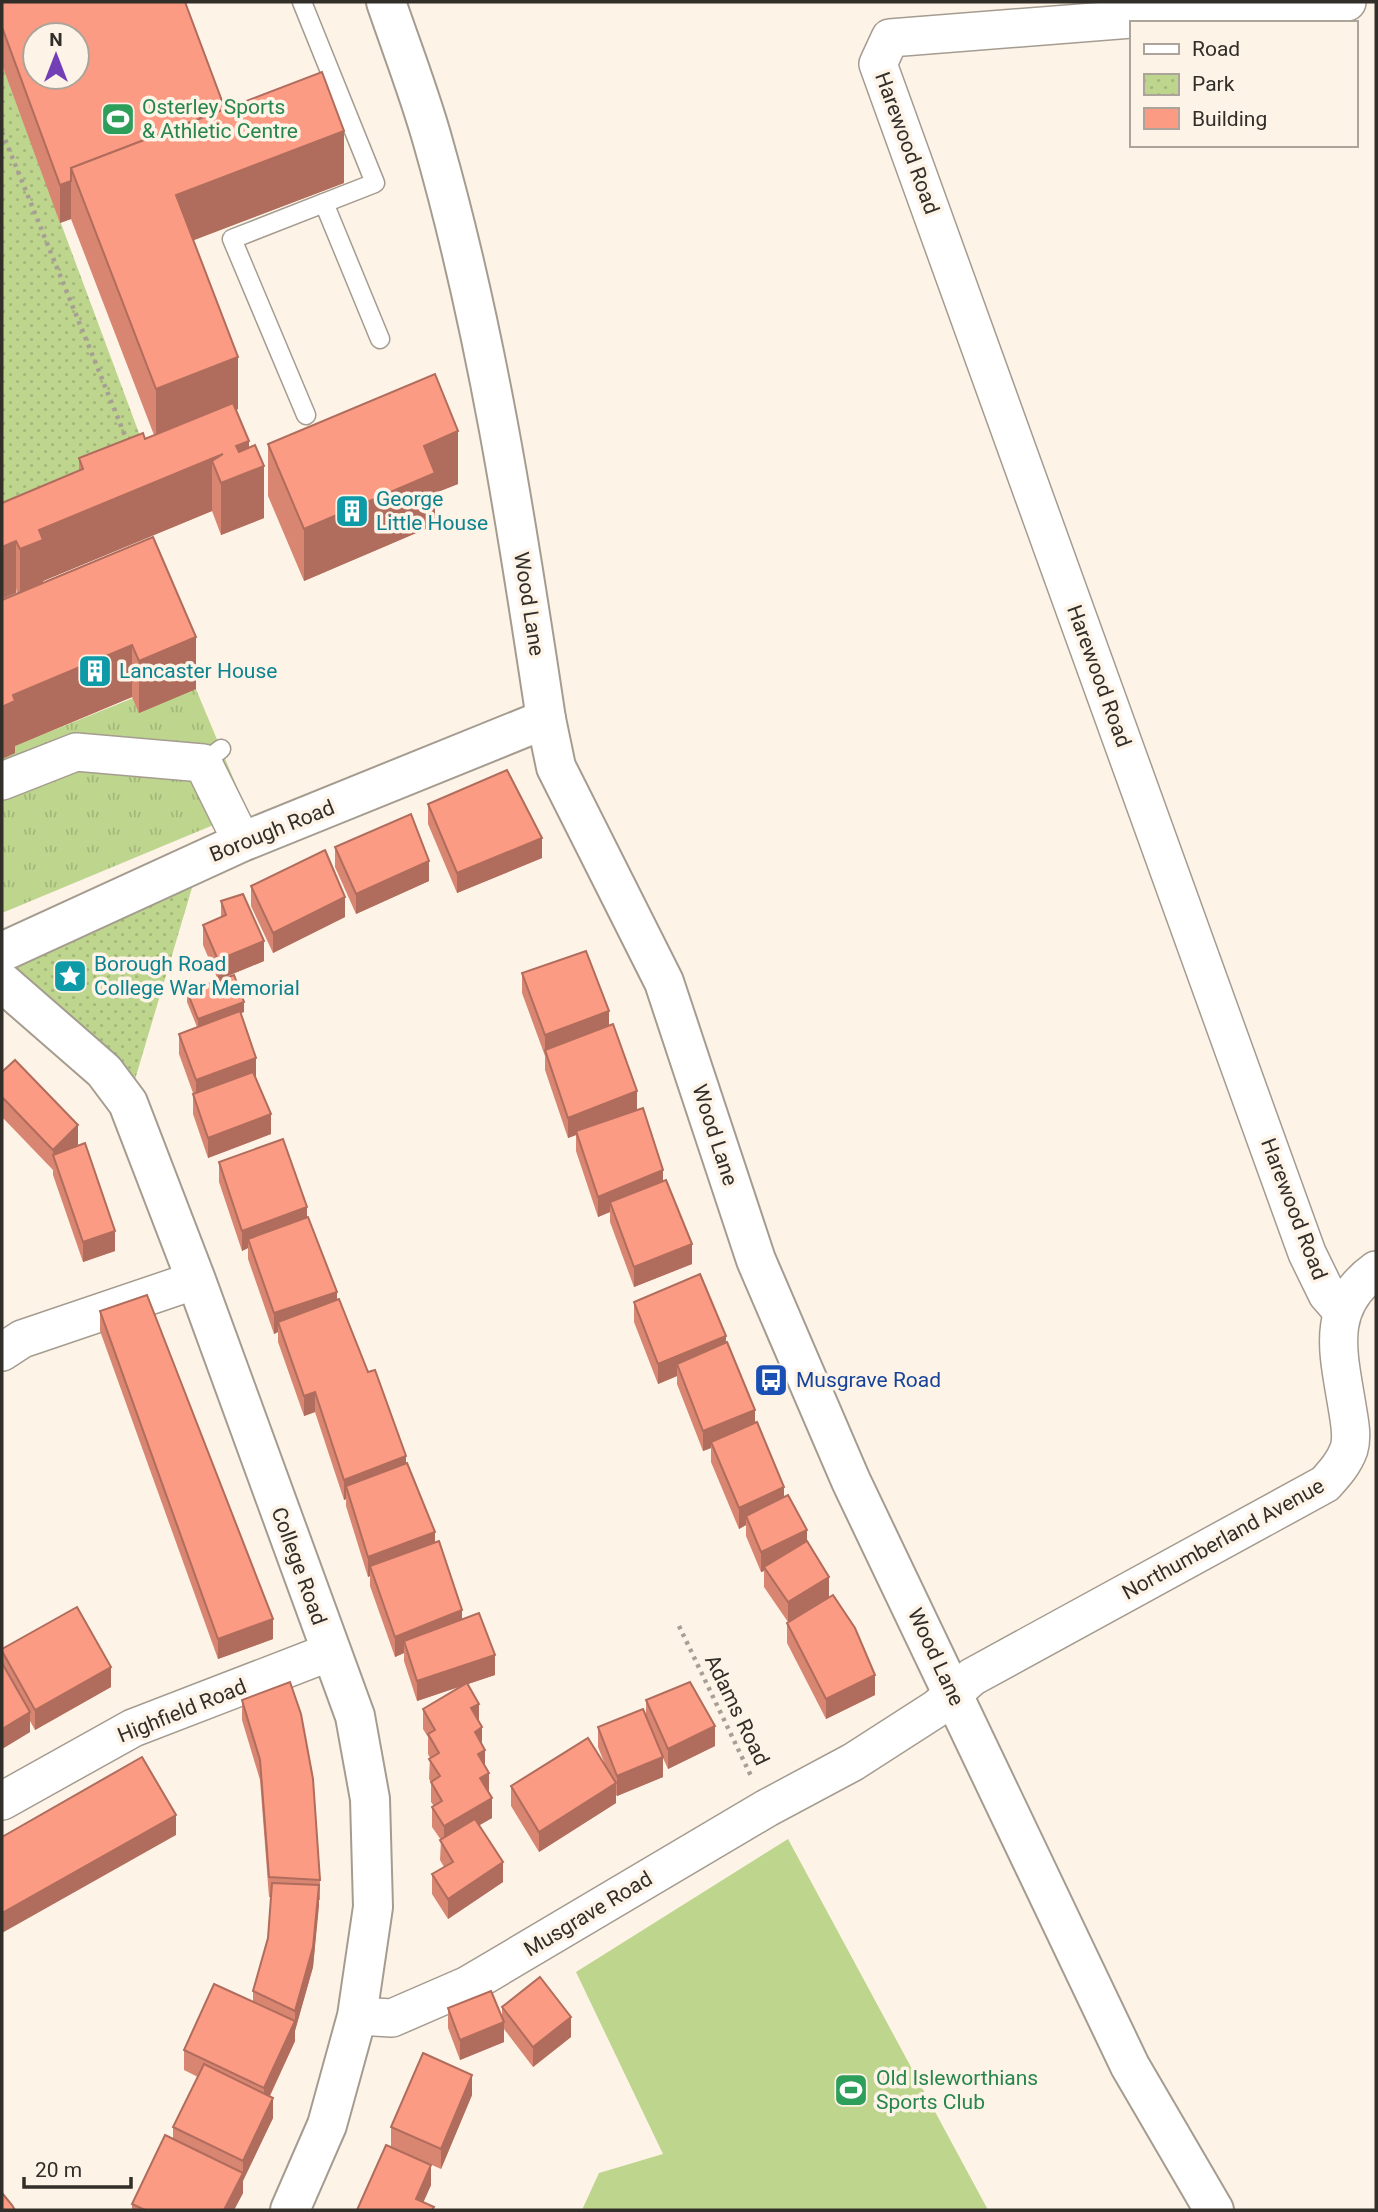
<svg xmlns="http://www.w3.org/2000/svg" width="1378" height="2212" viewBox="0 0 1378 2212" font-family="Roboto,sans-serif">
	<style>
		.grass { fill: url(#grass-tufts) }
		.park { fill: url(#park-dots) }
		.pitch { fill: #bdd58d }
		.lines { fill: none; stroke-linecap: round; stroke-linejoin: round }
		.service-casing { stroke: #a59c90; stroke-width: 21 }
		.minor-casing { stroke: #a59c90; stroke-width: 40 }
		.tertiary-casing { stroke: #a59c90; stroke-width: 42 }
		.path { stroke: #a79f96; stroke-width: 4.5; stroke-dasharray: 3.5 5; stroke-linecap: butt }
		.service { stroke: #fff; stroke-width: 18 }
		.minor { stroke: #fff; stroke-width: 37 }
		.tertiary { stroke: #fff; stroke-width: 38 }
		.wall { fill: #d88571 }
		.shaded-wall { fill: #b06c5c }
		.building { fill: #fb9b83; stroke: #b06c5c; stroke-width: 2; fill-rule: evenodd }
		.labels { text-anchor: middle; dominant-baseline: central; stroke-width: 7; stroke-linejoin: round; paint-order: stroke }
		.leisure-label { font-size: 21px; fill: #27864d; stroke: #fef3e7; text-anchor: start }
		.street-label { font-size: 21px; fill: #322e29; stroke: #fef3e7 }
		.culture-label { font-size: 21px; fill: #0d838f; stroke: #fef3e7; text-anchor: start }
		.transit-label { font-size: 21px; fill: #164399; stroke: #fef3e7; text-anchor: start }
	</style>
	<defs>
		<pattern id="grass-tufts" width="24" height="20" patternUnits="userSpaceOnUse" patternTransform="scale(1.75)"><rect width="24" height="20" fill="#bdd58d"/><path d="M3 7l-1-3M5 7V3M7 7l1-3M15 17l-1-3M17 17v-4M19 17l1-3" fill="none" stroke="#a3b77a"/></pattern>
		<pattern id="park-dots" width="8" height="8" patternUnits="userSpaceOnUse" patternTransform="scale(1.75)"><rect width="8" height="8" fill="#bdd58d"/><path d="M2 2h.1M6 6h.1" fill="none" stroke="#a3b77a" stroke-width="1.8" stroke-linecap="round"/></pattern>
	</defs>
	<rect width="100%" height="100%" fill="#fef3e7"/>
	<path class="grass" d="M190 675 247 811 2 913V751Z"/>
	<g class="park">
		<path d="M2 65 152 468 2 521Z"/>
		<path d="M200 861 128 1103 2 952Z"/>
	</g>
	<path class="pitch" d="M788 1839 988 2210H582L599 2173 663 2154 576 1972Z"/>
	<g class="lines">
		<g class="service-casing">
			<g id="service">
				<path d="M302 2 375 183 232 239 306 415"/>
				<path d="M324 203 380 339"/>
				<path d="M203 763 221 749"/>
			</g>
		</g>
		<g class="minor-casing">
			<g id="minor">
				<path d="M2 781 76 752 203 763 242 842"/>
				<path d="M1341 1310 1327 1294 1307 1253 878 64 890 38 1347 2"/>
				<path d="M2 1352 22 1339 196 1280"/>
				<path d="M2 1801 133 1728 330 1652"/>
				<path d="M357 2016 392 2018 468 1985 767 1808 853 1762 937 1708 972 1677 1325 1484C1335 1473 1344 1463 1349 1449 1353 1436 1349 1419 1347 1406 1338 1351 1325 1307 1376 1270"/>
			</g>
		</g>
		<g class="tertiary-casing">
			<g id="tertiary">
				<path d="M386 2C402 49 420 95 433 142 487 331 517 526 546 719L556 767 664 982 756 1260 851 1481 1130 2066 1214 2210"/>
				<path d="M2 952 242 842 546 719"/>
				<path d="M2 982 104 1071 128 1103 196 1280 355 1716 370 1799 373 1907 357 2016 327 2125 290 2210"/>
			</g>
		</g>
		<g class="path">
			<path d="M2 132 128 443"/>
			<path d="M679 1626 751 1776"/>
		</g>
		<use href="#service" class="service"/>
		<use href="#minor" class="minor"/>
		<use href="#tertiary" class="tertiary"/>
	</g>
	<g class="wall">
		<path d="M2 2 225 109 344 183 193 240 238 409 236 410 249 448 264 518 221 535 212 511 43 581V583L196 689 139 713 132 697 15 746V753L2 759V600L17 594 2 503 79 471V458L154 435 71 219 60 223 2 65Z"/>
		<path d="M268 444 458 484 435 493V525L304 581 268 496Z"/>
		<path d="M428 804 542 858 457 893 428 824Z"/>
		<path d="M335 847 429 881 356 914 335 867Z"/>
		<path d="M251 886 345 917 273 953 251 906Z"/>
		<path d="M221 901 264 961 218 980 203 945V925L221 917Z"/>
		<path d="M522 973 609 1026 637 1110 663 1181 692 1264 634 1287 610 1222V1212L598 1217 576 1151V1135L568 1138 545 1070V1056L522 993Z"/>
		<path d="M187 991 244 1012 241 1013 256 1077 271 1134 208 1158 193 1114V1093L179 1054V1034L197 1027 187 1002Z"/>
		<path d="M2 1072 78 1145 77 1146 115 1251 83 1262 53 1175V1170L2 1117Z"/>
		<path d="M219 1162 307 1218 337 1300 406 1463 462 1619 495 1675 468 1684 479 1722 492 1818 479 1825 503 1882 448 1919 432 1894V1874L444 1867 440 1860 441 1840 432 1827V1807L434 1806 431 1802V1782L429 1779 430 1758 428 1754V1737L423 1729V1709L461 1686 417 1701 404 1661V1653L395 1657 370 1586V1576L368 1577 346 1506V1499L344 1500 315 1412 304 1416 278 1342V1332L274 1334 248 1259V1248L242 1251 219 1182Z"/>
		<path d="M634 1302 726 1343 784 1497 807 1541 829 1597 875 1695 826 1719 787 1643V1623L788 1622 764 1587V1571L761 1572 746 1536V1525L739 1529 711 1462V1448L703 1451 677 1384V1376L658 1384 634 1322Z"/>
		<path d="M100 1311 273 1639 218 1659 100 1331Z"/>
		<path d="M2 1649 111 1687 35 1730 30 1721V1732L2 1749Z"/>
		<path d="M242 1700 320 1880V1900H319L313 1967 295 2030V2041L270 2096 273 2118 243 2180V2193L234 2210H132V2204L173 2139V2127L198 2077 184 2070V2050L253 2002V1991L268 1938 271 1897H269L260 1780 242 1720Z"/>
		<path d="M646 1700 715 1746 668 1769 663 1758V1777L617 1796 616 1795V1803L539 1852 511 1806V1786L606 1767 598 1747V1727L646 1717Z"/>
		<path d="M502 2007 571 2037 533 2067 504 2029V2042L460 2060 448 2028V2008L502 2019Z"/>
		<path d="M472 2095 441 2169 400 2151 431 2185 423 2202 434 2210H357L391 2147V2127Z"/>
	</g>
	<g class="shaded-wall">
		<path d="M344 131V183L176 247V195Z"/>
		<path d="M71 181V219L60 223V185Z"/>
		<path d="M238 357V409L156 441V389Z"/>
		<path d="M458 431V484L435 493V525L304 581V529L424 446Z"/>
		<path d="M249 441V472L264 466V518L221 535V483L212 461V511L43 581V592L20 601V549L39 530Z"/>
		<path d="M16 541V593L2 599V547Z"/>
		<path d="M196 637V689L139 713V661Z"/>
		<path d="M132 645V697L15 746V753L2 759V707L13 695Z"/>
		<path d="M542 838V858L457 893V873Z"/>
		<path d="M429 861V881L356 914V894Z"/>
		<path d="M345 897V917L273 953V933Z"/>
		<path d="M264 941V961L218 980V960Z"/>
		<path d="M244 1002V1012L198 1029V1019Z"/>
		<path d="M609 1011V1031L545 1050V1035Z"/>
		<path d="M256 1058V1078L196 1100V1080Z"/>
		<path d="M637 1091V1111L576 1131V1135L568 1138V1118Z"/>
		<path d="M271 1114V1134L208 1158V1138Z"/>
		<path d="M78 1125V1145L57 1166 53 1156V1150Z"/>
		<path d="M663 1170V1190L610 1202V1212L598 1217V1197Z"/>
		<path d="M307 1207V1227L248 1239V1248L242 1251V1231Z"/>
		<path d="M115 1231V1251L83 1262V1242Z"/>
		<path d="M692 1244V1264L634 1287V1267Z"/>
		<path d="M337 1292V1312L278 1322V1332L274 1334V1313Z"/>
		<path d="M726 1336V1356L677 1364V1376L658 1384V1364Z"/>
		<path d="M315 1392V1412L304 1416V1396Z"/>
		<path d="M755 1410V1430L711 1442V1448L703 1451V1431Z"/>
		<path d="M406 1456V1476L346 1486V1499L344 1500V1480Z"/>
		<path d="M784 1487V1507L746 1516V1525L739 1529V1508Z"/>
		<path d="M807 1530V1550L764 1567V1571L761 1572V1552Z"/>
		<path d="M435 1532V1552L370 1566V1576L368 1577V1557Z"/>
		<path d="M829 1577V1597L788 1622V1602Z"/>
		<path d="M462 1610V1630L404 1641V1653L395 1657V1637Z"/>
		<path d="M273 1619V1639L218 1659V1639Z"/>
		<path d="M495 1655V1675L417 1701V1681Z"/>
		<path d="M111 1667V1687L35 1730V1710Z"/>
		<path d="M875 1675V1695L826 1719V1699Z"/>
		<path d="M479 1704V1724L471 1708Z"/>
		<path d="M30 1712V1732L2 1749V1729Z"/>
		<path d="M715 1726V1746L668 1769V1749Z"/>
		<path d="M482 1727V1747L475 1732Z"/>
		<path d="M485 1750V1770L478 1754Z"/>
		<path d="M663 1757V1777L617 1796V1776Z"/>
		<path d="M489 1773V1793L480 1778Z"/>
		<path d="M616 1783V1803L539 1852V1832Z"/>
		<path d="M492 1798V1818L444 1846V1826Z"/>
		<path d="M176 1815V1835L2 1933V1913Z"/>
		<path d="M503 1862V1882L448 1919V1899Z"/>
		<path d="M319 1885V1906L313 1967 295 2031V2011Z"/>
		<path d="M571 2017V2037L533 2067V2047Z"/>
		<path d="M295 2021V2041L264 2108V2088Z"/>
		<path d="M504 2022V2042L460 2060V2040Z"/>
		<path d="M472 2075V2095L441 2169V2149Z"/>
		<path d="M273 2098V2118L243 2181V2161Z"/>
		<path d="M431 2165V2185L420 2210 416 2199Z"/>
		<path d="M243 2173V2193L234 2210H224Z"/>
	</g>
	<g class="building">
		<path d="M2 2H185L225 109 71 168V181L60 185 2 27ZM35 35H77V77H35Z"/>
		<path d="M322 72 344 131 176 195 238 357 156 389 71 168Z"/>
		<path d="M435 374 458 431 424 446 435 473 304 529 268 444Z"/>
		<path d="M233 403 249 441 236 446 239 452 255 445 264 466 221 483 212 461 223 454 39 530 43 540 20 549 16 541 2 547V503L83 469 79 458 143 433 145 439Z"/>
		<path d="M153 537 196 637 139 661 132 645 13 695 15 701 2 707V600Z"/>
		<path d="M507 770 542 838 457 873 428 804Z"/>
		<path d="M411 814 429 861 356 894 335 847Z"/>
		<path d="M325 850 345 897 273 933 251 886Z"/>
		<path d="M243 894 264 941 218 960 203 925 226 915 221 901Z"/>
		<path d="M586 951 609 1011 545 1035 522 973Z"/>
		<path d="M234 975 244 1002 198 1019 187 991Z"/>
		<path d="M240 1011 256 1058 196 1080 179 1034Z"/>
		<path d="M613 1024 637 1091 568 1118 545 1050Z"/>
		<path d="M15 1060 78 1125 53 1150 2 1097V1072Z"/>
		<path d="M253 1072 271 1114 208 1138 193 1094Z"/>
		<path d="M643 1108 663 1170 598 1197 576 1131Z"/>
		<path d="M283 1139 307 1207 242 1231 219 1162Z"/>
		<path d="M85 1143 115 1231 83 1242 53 1155Z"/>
		<path d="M666 1180 692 1244 634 1267 610 1202Z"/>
		<path d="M308 1217 337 1292 274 1313 248 1239Z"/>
		<path d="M700 1274 726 1336 658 1364 634 1302Z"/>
		<path d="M147 1295 273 1619 218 1639 100 1311Z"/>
		<path d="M339 1299 368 1372 375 1370 406 1456 344 1480 315 1392 304 1396 278 1322Z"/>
		<path d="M727 1342 755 1410 703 1431 677 1364Z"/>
		<path d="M757 1422 784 1487 739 1508 711 1442Z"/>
		<path d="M407 1463 435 1532 368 1557 346 1486Z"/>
		<path d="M788 1495 807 1530 761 1552 746 1516Z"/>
		<path d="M439 1541 462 1610 395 1637 370 1566Z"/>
		<path d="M807 1541 829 1577 788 1602 764 1567Z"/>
		<path d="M833 1595 855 1628 875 1675 826 1699 787 1623Z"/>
		<path d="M77 1607 111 1667 35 1710 2 1651V1649Z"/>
		<path d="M479 1613 495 1655 417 1681 404 1641Z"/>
		<path d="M2 1663 30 1712 2 1729Z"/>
		<path d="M290 1682 301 1714 313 1779 320 1880 269 1877 260 1760 242 1700Z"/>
		<path d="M690 1682 715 1726 668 1749 646 1700Z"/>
		<path d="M467 1683 479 1704 471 1708 482 1727 475 1732 485 1750 478 1754 489 1773 480 1778 492 1798 444 1826 432 1807 442 1801 431 1782 440 1776 429 1759 439 1753 428 1734 435 1730 423 1709Z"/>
		<path d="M643 1709 663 1757 617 1776 598 1727Z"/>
		<path d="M588 1738 616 1783 539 1832 511 1786Z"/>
		<path d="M142 1757 176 1815 2 1913V1837Z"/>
		<path d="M475 1819 503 1862 448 1899 432 1874 453 1862 440 1840Z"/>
		<path d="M272 1883 319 1885 313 1947 295 2011 253 1991 268 1938Z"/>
		<path d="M540 1977 571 2017 533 2047 502 2007Z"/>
		<path d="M214 1984 295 2021 264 2088 184 2050Z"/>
		<path d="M491 1991 504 2022 460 2040 448 2008Z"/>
		<path d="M423 2053 472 2075 441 2149 391 2127Z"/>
		<path d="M204 2064 273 2098 243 2161 173 2127Z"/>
		<path d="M165 2135 243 2173 224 2210H145L132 2204Z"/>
		<path d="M386 2145 431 2165 416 2199 434 2207 432 2210H357Z"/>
		<path d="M2 2193 12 2205 15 2210H2Z"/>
	</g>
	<defs>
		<g id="stadium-square" transform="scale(1.75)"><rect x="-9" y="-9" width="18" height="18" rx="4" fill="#2e9e5b" stroke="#fef3e7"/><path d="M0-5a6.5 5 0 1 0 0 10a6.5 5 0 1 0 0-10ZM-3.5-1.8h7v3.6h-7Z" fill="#fff"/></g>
		<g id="building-square" transform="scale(1.75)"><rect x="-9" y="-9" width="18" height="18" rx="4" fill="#0f9aa8" stroke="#fef3e7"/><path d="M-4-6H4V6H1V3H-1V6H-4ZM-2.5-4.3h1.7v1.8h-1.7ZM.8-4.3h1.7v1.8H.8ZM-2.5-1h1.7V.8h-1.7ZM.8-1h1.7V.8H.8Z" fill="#fff"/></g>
		<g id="sight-square" transform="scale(1.75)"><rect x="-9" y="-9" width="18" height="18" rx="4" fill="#0f9aa8" stroke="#fef3e7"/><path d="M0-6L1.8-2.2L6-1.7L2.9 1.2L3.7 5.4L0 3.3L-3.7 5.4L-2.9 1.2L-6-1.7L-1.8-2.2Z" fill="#fff"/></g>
		<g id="bus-square" transform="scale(1.75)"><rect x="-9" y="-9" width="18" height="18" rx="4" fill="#1a4fb4" stroke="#fef3e7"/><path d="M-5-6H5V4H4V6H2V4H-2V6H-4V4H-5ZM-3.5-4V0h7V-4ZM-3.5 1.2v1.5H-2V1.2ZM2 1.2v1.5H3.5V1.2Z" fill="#fff"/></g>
	</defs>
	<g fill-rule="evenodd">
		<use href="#stadium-square" x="118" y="119"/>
		<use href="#building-square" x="352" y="511"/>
		<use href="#building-square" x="95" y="671"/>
		<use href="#sight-square" x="70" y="976"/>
		<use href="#bus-square" x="771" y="1380"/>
		<use href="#stadium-square" x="851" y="2090"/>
	</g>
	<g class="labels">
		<g class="leisure-label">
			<text x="142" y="107">Osterley Sports<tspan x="142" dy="24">&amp; Athletic Centre</tspan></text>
			<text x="876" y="2078">Old Isleworthians<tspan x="876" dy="24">Sports Club</tspan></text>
		</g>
		<g class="street-label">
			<text transform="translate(907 143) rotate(70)">Harewood Road</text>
			<text transform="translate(529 604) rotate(81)">Wood Lane</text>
			<text transform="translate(1099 676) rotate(70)">Harewood Road</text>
			<text transform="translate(272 831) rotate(-22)">Borough Road</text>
			<text transform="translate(715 1135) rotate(72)">Wood Lane</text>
			<text transform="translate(1294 1209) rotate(69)">Harewood Road</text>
			<text transform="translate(1223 1539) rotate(-29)">Northumberland Avenue</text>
			<text transform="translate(299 1566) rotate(70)">College Road</text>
			<text transform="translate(936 1657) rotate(65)">Wood Lane</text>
			<text transform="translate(737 1710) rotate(64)">Adams Road</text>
			<text transform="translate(182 1711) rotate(-22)">Highfield Road</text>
			<text transform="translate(588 1914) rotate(-31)">Musgrave Road</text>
		</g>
		<g class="culture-label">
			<text x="376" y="499">George<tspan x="376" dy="24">Little House</tspan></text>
			<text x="119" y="671">Lancaster House</text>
			<text x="94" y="964">Borough Road<tspan x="94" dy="24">College War Memorial</tspan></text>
		</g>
		<g class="transit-label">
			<text x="796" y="1380">Musgrave Road</text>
		</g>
	</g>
	<rect width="1378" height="2212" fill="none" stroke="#322e29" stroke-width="7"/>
	<rect x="1130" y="21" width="228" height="126" fill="#fef3e7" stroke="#aca49b" stroke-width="2"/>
	<rect x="1144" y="44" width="35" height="10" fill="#ffffff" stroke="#aca49b" stroke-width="2"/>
	<text x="1192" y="56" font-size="21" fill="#322e29">Road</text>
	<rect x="1144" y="74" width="35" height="21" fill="url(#park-dots)" stroke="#aca49b" stroke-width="2"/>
	<text x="1192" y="91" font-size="21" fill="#322e29">Park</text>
	<rect x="1144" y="108" width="35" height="21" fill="#fb9b83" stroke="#aca49b" stroke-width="2"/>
	<text x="1192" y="126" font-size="21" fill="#322e29">Building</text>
	<g transform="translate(56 56)"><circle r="33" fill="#fef3e7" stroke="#aca49b" stroke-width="2"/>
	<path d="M0-5L12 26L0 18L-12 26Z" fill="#723fb6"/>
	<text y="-10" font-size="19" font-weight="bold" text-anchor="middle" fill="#322e29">N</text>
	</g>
	<path d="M24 2177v10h107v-10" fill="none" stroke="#322e29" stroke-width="3.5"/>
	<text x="35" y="2177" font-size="21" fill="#322e29" stroke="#fef3e7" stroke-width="5" paint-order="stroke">20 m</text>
</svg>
